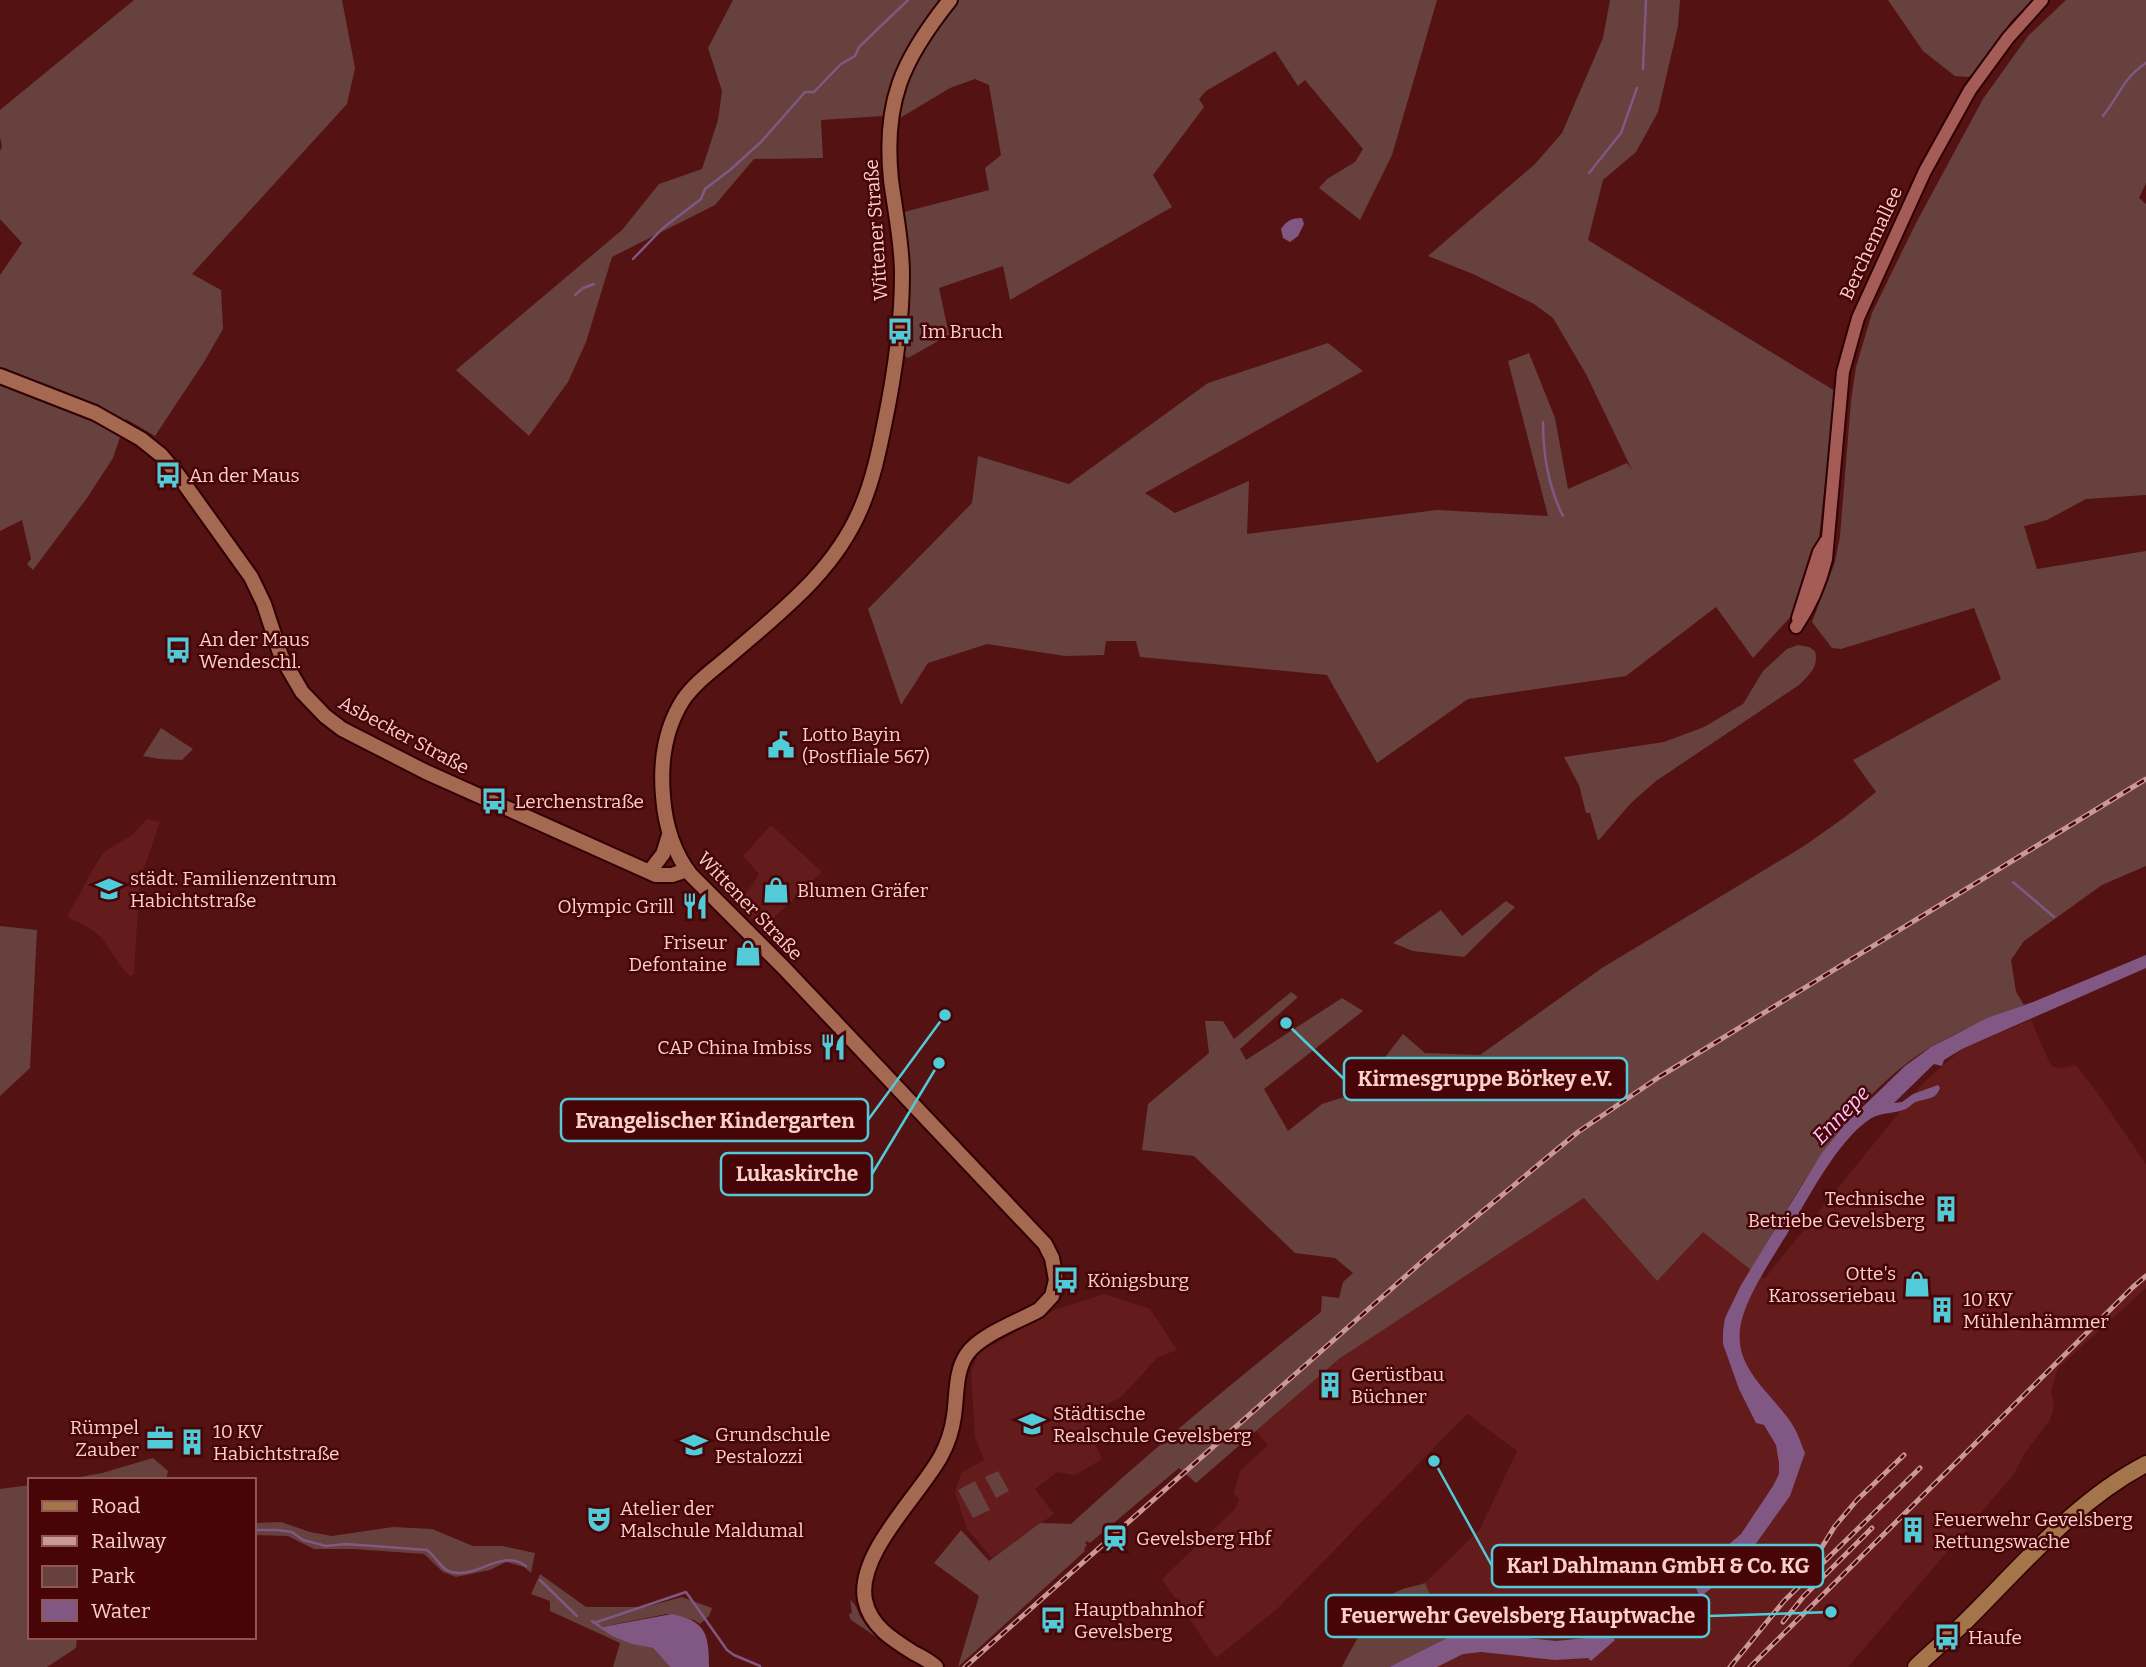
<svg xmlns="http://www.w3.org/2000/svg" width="2146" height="1667" viewBox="0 0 2146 1667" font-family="Bitter,serif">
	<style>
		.built { fill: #641b1b }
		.green { fill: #66413e }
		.water { fill: #815783 }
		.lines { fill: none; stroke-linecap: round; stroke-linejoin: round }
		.stream { stroke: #815783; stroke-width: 2.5 }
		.tertiary-casing { stroke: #300103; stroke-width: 16 }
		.secondary-casing { stroke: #300103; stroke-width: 18 }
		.primary-casing { stroke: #300103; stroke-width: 19 }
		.tertiary { stroke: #a55c57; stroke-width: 12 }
		.secondary { stroke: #a56850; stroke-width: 14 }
		.primary { stroke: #a4754a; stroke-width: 16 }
		.rail-casing { stroke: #ca9997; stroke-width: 5 }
		.rail { stroke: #480508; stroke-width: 2.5; stroke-dasharray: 8; stroke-linecap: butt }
		.labels { text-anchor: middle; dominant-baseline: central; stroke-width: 5; stroke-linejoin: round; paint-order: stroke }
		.street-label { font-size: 19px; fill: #fad0cc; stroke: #480508 }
		.poi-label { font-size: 19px; fill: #fad0cc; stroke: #480508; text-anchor: start }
		.water-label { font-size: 21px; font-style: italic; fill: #fcc9fe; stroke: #480508 }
		.leader { fill: none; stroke: #52cbd8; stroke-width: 2.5 }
		.callout-dot { fill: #52cbd8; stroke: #480508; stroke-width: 2.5 }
		.callout { fill: #480508; stroke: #52cbd8; stroke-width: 2.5 }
		.callout-label { font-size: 21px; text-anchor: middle; font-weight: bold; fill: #fad0cc }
	</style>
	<rect width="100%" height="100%" fill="#541212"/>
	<g class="built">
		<path d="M147 819 160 822 144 868 139 890 134 974 130 976 122 968 102 938 88 927 67 917 96 864 104 852 133 834Z"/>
		<path d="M771 825 822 872 762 929 739 905 759 874 743 856Z"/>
		<path d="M2031 1020 2051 1066 2060 1068 2076 1065 2096 1091 2146 1164V1288L2058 1368 2051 1391 2054 1407 2050 1420 2024 1454 2015 1473 1848 1667H1389L1449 1637 1425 1583 1480 1529 1517 1451 1467 1414 1277 1609 1216 1658 1162 1579 1235 1509 1239 1499 1234 1493 1240 1471 1268 1445 1256 1431 1339 1359 1584 1198 1656 1280 1703 1231 1764 1279 1924 1082 1962 1049Z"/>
		<path d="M1104 1294 1150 1309 1177 1350 1158 1357 1122 1396 1089 1415 1090 1434 1102 1459 1075 1475 1057 1472 1035 1489 1054 1514 992 1558 967 1529 955 1492 961 1473 984 1460 975 1437 971 1373 978 1353 1055 1310Z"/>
	</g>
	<g class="green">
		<path d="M134 0H342L355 68 347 104 192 274 221 290 223 329 204 362 155 436 126 419 113 458 87 498 33 570 27 564 31 559 22 520 0 531V275L22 243 0 219V151L2 147 0 137V110Z"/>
		<path d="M733 0H943L917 36 892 84 884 116 821 120 823 158 754 159 715 205 612 257 586 342 568 382 529 436 456 370 622 230 659 184 702 169 718 120 722 91 708 48Z"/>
		<path d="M955 0H1437L1392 155 1360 220 1319 188 1327 179 1355 162 1363 149 1305 80 1298 86 1275 51 1206 91 1199 99 1204 107 1153 175 1172 207 1010 300 1003 266 939 288 949 335 908 358 903 355 900 213 989 190 985 168 1001 155 989 85 975 79 950 88 895 121 909 70Z"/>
		<path d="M1610 0H1680L1678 26 1658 112 1636 152 1603 180 1588 240 1835 391 1818 547 1793 614 1753 658 1716 607 1626 676 1468 699 1377 763 1327 675 1140 657 1136 641H1106L1104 655 1065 656 987 644 928 663 901 705 868 609 972 503 978 456 1069 484 1208 383 1328 343 1363 371 1145 493 1175 513 1249 481 1247 534 1437 510 1548 516 1508 361 1529 353 1555 418 1568 489 1627 463 1632 470 1586 374 1553 318 1534 304 1473 274 1428 256 1535 164 1562 133 1603 38Z"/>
		<path d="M1888 0H2033L2012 20 1979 67 1969 77 1955 76 1923 51Z"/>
		<path d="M2066 0H2146V183L2139 198 2146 204V495L2086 499 2047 520 2024 526 2037 569 2146 551V866L2102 885 2024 941 2011 960 2016 992 2024 1005C1992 1016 1961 1030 1931 1047 1893 1068 1845 1119 1821 1155 1796 1192 1774 1232 1751 1270L1703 1232 1657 1281 1584 1198 1339 1359 1196 1483 1179 1468 1090 1543 1087 1541 1085 1543 1087 1545 1084 1549 1085 1551 958 1667 979 1596 934 1563 961 1530 989 1561 1040 1523 1071 1524C1152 1450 1235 1380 1321 1312L1322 1296 1339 1298 1343 1282 1353 1273 1335 1258 1295 1253 1194 1156 1142 1150 1148 1104 1209 1053 1205 1021H1223L1234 1039 1291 992 1298 997 1240 1049 1246 1060 1342 998 1363 1011 1264 1089 1288 1131 1322 1104 1357 1093 1403 1034 1425 1053 1480 1055 1602 968 1804 846 1845 817 1876 792 1853 760 2001 679 1974 608 1841 649 1832 648 1812 622 1835 562 1840 536 1851 401 1856 367 1872 313 1916 223 1983 99 2028 36Z"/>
		<path d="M1798 645 1809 647 1815 651C1819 667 1810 674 1799 685L1656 781 1631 803 1598 841 1590 813H1586L1579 785 1564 757 1664 742 1704 727 1743 704 1763 671 1787 649Z"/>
		<path d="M161 728 193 749 182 760 160 759 143 756Z"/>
		<path d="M1506 901 1515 907 1464 957 1413 951 1393 943 1441 910 1462 936Z"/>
		<path d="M0 926 37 930 30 1068 0 1096Z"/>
		<path d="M153 1458 168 1471 166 1480H64L102 1473Z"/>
		<path d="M998 1471 1009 1491 996 1498 985 1477Z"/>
		<path d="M975 1481 990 1510 973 1518 958 1490Z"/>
		<path d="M30 1485V1637H77L76 1648 47 1667H0V1489Z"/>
		<path d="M281 1522 310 1532 332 1536 393 1527 432 1529 473 1546H502L535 1553 531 1573 524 1567 506 1562 490 1570 456 1577 443 1572 424 1554 354 1549H314L288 1536 254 1535V1523Z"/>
		<path d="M540 1574 586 1607H645L682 1597 712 1608 709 1616 700 1624 694 1620 667 1614 601 1627 597 1625 632 1643 653 1648 670 1667H613L620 1643 550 1611V1601L531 1594Z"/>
		<path d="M1425 1583 1449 1637 1389 1667H1342C1352 1647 1378 1600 1398 1591 1406 1587 1417 1586 1425 1583Z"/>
		<path d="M850 1600C858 1606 857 1612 862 1619 868 1629 877 1637 887 1644L851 1620 849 1615 852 1612Z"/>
	</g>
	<g class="water">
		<path d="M1302 218 1304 224 1298 236 1290 242 1283 238 1281 229C1286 221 1292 218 1302 218Z"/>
		<path d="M2146 955V968L1962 1049 1944 1060 1942 1066 1934 1064 1894 1103 1902 1102 1913 1094 1938 1085 1940 1088C1936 1099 1929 1098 1919 1101 1913 1102 1911 1106 1906 1109 1894 1114 1881 1112 1870 1119 1837 1141 1807 1200 1787 1234 1771 1260 1750 1291 1742 1319 1739 1329 1739 1340 1741 1350 1749 1380 1776 1399 1792 1424 1798 1433 1801 1444 1805 1453L1790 1496 1737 1570 1734 1567 1726 1577 1700 1597 1691 1577 1741 1534 1773 1486 1779 1474V1463L1776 1445 1764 1425 1756 1423 1739 1389 1723 1344V1331L1725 1318 1741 1285 1821 1154 1844 1125 1905 1066 1931 1047 1987 1018 2033 1002Z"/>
		<path d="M672 1614C706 1621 709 1634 709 1667H670L653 1648 632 1644 612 1636 597 1626 599 1624 602 1627Z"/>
		<path d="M1471 1631 1509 1633 1511 1636 1556 1641 1606 1636 1609 1633 1615 1640 1591 1661 1588 1658 1555 1660 1481 1652 1463 1654 1437 1667H1389L1449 1637Z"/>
	</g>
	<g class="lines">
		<g class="stream">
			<path d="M1643 69 1646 0"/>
			<path d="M2103 116C2120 95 2122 79 2146 63"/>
			<path d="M1589 173 1621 133 1637 88"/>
			<path d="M633 259 663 228 701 199 705 189 730 170 761 142 805 92H814L841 64 855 56 859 47 908 0"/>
			<path d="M575 295 583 288 594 284"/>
			<path d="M1543 422C1543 455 1548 486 1563 516"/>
			<path d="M2013 882 2054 917"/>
			<path d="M254 1530H277L292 1532 303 1540 326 1546 346 1544 427 1550C436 1556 440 1569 451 1572 478 1579 500 1548 526 1566"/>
			<path d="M540 1580 577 1616"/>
			<path d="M592 1621 598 1625"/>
			<path d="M594 1623 686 1592 727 1650 734 1655 760 1666"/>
		</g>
		<g class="tertiary-casing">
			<g id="tertiary">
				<path d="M1798 618 1819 552 1826 541"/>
				<path d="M1796 627C1811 605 1820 584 1826 559L1843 372 1858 318 1925 171 1970 90 2008 38 2042 0"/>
			</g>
		</g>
		<g class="secondary-casing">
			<g id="secondary">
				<path d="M0 376 95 413 141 439 161 455 178 475 251 577 264 604 281 656 302 692 325 716 342 729 426 772 656 875H672L687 870"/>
				<path d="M653 867 663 854 669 835"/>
				<path d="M936 1667C930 1661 922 1657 914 1653 893 1640 870 1626 865 1600 856 1554 920 1495 941 1456 948 1443 952 1431 954 1416 957 1396 955 1371 967 1354 980 1335 1019 1321 1039 1310L1052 1296 1056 1280 1052 1258 1045 1244 784 968 691 875C673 852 665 825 663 796 660 762 664 730 683 700 696 681 716 668 733 653 783 610 835 570 861 508 873 480 879 451 885 421 895 372 902 324 902 274 902 242 895 211 891 180 883 102 902 60 950 0"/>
			</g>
		</g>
		<g class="primary-casing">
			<path id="primary" d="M1916 1667C1934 1649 1954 1634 1971 1616 2025 1562 2077 1500 2146 1464"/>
		</g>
		<use href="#tertiary" class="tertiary"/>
		<use href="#secondary" class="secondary"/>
		<use href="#primary" class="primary"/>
		<g class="rail-casing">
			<g id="rail">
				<path d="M1809 1568 1835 1526 1857 1500 1904 1455"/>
				<path d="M1783 1622 1804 1596 1872 1528"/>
				<path d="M965 1667 1425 1259 1578 1132 1659 1077 2146 779"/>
				<path d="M1730 1667 1784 1601 1920 1468"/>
				<path d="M1750 1667 2133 1287 2146 1276"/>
			</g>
		</g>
		<use href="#rail" class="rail"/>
	</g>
	<defs>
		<g id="bus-bare" transform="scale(2.1)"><path d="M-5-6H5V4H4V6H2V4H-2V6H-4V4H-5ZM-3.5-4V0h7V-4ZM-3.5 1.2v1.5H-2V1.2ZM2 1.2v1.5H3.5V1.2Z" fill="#52cbd8" stroke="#480508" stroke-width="2.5" paint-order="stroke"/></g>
		<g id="civic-bare" transform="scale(2.1)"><path d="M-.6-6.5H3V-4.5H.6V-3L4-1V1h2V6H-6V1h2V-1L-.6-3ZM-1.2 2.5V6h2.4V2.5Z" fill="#52cbd8" stroke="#480508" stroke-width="2.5" paint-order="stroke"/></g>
		<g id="school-bare" transform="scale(2.1)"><path d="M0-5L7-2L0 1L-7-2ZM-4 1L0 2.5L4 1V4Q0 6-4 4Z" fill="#52cbd8" stroke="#480508" stroke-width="2.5" paint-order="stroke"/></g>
		<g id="shop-bare" transform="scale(2.1)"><path d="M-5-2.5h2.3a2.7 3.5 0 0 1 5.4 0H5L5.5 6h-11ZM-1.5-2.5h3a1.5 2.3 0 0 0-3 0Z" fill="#52cbd8" stroke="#480508" stroke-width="2.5" paint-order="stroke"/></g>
		<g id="restaurant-bare" transform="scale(2.1)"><path d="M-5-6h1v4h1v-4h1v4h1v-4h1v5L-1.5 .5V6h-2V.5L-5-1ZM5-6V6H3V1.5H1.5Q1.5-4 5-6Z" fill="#52cbd8" stroke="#480508" stroke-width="2.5" paint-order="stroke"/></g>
		<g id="building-bare" transform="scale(2.1)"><path d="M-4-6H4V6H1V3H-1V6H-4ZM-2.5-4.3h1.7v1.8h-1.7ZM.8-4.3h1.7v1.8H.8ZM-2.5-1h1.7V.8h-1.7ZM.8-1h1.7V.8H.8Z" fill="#52cbd8" stroke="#480508" stroke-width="2.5" paint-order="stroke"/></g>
		<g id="office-bare" transform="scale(2.1)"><path d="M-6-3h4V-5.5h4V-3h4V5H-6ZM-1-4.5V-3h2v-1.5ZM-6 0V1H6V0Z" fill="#52cbd8" stroke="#480508" stroke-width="2.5" paint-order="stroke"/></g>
		<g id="theatre-bare" transform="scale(2.1)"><path d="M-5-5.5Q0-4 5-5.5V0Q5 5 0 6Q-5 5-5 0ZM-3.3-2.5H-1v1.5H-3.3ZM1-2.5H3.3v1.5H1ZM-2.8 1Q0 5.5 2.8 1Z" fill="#52cbd8" stroke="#480508" stroke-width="2.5" paint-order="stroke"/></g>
		<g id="station-bare" transform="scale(2.1)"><path d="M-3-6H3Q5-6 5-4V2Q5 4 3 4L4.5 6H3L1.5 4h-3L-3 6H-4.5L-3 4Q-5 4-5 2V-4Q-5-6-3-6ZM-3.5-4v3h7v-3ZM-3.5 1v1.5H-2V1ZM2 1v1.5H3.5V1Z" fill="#52cbd8" stroke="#480508" stroke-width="2.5" paint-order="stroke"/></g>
	</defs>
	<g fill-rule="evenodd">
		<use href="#bus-bare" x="900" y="331"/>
		<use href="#bus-bare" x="168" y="475"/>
		<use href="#bus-bare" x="178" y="650"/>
		<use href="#civic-bare" x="781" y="745"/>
		<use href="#bus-bare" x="494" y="801"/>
		<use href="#school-bare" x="109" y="889"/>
		<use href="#shop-bare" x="776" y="890"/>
		<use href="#restaurant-bare" x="695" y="906"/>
		<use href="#shop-bare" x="748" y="953"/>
		<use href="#restaurant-bare" x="833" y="1047"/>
		<use href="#building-bare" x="1946" y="1209"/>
		<use href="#bus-bare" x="1066" y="1280"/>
		<use href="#shop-bare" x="1917" y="1284"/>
		<use href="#building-bare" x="1942" y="1310"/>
		<use href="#building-bare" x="1330" y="1385"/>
		<use href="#school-bare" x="1032" y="1424"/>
		<use href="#office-bare" x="160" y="1438"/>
		<use href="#building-bare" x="192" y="1442"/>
		<use href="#school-bare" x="694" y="1445"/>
		<use href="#theatre-bare" x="599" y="1519"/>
		<use href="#building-bare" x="1913" y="1530"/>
		<use href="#station-bare" x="1115" y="1538"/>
		<use href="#bus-bare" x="1053" y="1620"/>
		<use href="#bus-bare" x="1947" y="1637"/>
	</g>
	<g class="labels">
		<g class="street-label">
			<text transform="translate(876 230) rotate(-94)">Wittener Straße</text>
			<text transform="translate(1871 243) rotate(-65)">Berchemallee</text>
			<text transform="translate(404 735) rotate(28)">Asbecker Straße</text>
			<text transform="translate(750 906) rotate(46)">Wittener Straße</text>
		</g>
		<g class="poi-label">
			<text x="921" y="331">Im Bruch</text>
			<text x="189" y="475">An der Maus</text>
			<text x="199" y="639">An der Maus<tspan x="199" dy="22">Wendeschl.</tspan></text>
			<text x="802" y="734">Lotto Bayin<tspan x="802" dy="22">(Postfliale 567)</tspan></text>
			<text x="515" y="801">Lerchenstraße</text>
			<text x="130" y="878">städt. Familienzentrum<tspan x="130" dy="22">Habichtstraße</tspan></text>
			<text x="797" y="890">Blumen Gräfer</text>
			<text x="674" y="906" text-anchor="end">Olympic Grill</text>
			<text x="727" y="942" text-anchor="end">Friseur<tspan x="727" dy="22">Defontaine</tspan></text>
			<text x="812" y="1047" text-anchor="end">CAP China Imbiss</text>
			<text x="1925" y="1198" text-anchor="end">Technische<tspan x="1925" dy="22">Betriebe Gevelsberg</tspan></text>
			<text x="1896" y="1273" text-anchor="end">Otte's<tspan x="1896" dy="22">Karosseriebau</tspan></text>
			<text x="1087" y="1280">Königsburg</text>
			<text x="1963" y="1299">10 KV<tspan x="1963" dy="22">Mühlenhämmer</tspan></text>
			<text x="1351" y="1374">Gerüstbau<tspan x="1351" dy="22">Büchner</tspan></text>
			<text x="1053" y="1413">Städtische<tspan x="1053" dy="22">Realschule Gevelsberg</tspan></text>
			<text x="139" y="1427" text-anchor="end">Rümpel<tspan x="139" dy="22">Zauber</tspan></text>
			<text x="213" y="1431">10 KV<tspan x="213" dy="22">Habichtstraße</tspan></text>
			<text x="715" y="1434">Grundschule<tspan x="715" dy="22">Pestalozzi</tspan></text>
			<text x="620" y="1508">Atelier der<tspan x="620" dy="22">Malschule Maldumal</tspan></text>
			<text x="1934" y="1519">Feuerwehr Gevelsberg<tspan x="1934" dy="22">Rettungswache</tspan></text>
			<text x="1136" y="1538">Gevelsberg Hbf</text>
			<text x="1074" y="1609">Hauptbahnhof<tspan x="1074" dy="22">Gevelsberg</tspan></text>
			<text x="1968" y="1637">Haufe</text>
		</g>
		<g class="water-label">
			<text transform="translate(1841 1115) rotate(-46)">Ennepe</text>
		</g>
	</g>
	<path class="leader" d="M1286 1023L1344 1079M945 1015L868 1120M939 1063L872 1174M1434 1461L1492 1566M1831 1612L1709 1616"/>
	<g class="callout-dot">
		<circle cx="1286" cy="1023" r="7"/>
		<circle cx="945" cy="1015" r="7"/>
		<circle cx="939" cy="1063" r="7"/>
		<circle cx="1434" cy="1461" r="7"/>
		<circle cx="1831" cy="1612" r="7"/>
	</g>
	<g class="callout">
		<rect x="1344" y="1058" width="283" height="42" rx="7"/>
		<rect x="561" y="1099" width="307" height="42" rx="7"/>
		<rect x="721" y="1153" width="151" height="42" rx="7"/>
		<rect x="1492" y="1545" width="331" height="42" rx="7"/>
		<rect x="1326" y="1595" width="383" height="42" rx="7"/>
	</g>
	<g class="callout-label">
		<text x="1485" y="1086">Kirmesgruppe Börkey e.V.</text>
		<text x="715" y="1128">Evangelischer Kindergarten</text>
		<text x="797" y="1181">Lukaskirche</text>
		<text x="1658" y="1573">Karl Dahlmann GmbH &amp; Co. KG</text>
		<text x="1518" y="1623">Feuerwehr Gevelsberg Hauptwache</text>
	</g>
	<rect x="28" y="1478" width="228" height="161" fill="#480508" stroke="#8f5656" stroke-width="2"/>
	<rect x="42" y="1501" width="35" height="10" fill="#a4754a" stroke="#8f5656" stroke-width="2"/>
	<text x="91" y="1513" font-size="21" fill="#fad0cc">Road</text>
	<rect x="42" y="1536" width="35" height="10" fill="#ca9997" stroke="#8f5656" stroke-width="2"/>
	<text x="91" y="1548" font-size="21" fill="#fad0cc">Railway</text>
	<rect x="42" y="1566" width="35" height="21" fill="#66413e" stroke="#8f5656" stroke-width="2"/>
	<text x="91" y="1583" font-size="21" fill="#fad0cc">Park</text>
	<rect x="42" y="1600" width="35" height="21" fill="#815783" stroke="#8f5656" stroke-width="2"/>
	<text x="91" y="1618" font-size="21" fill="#fad0cc">Water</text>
</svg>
